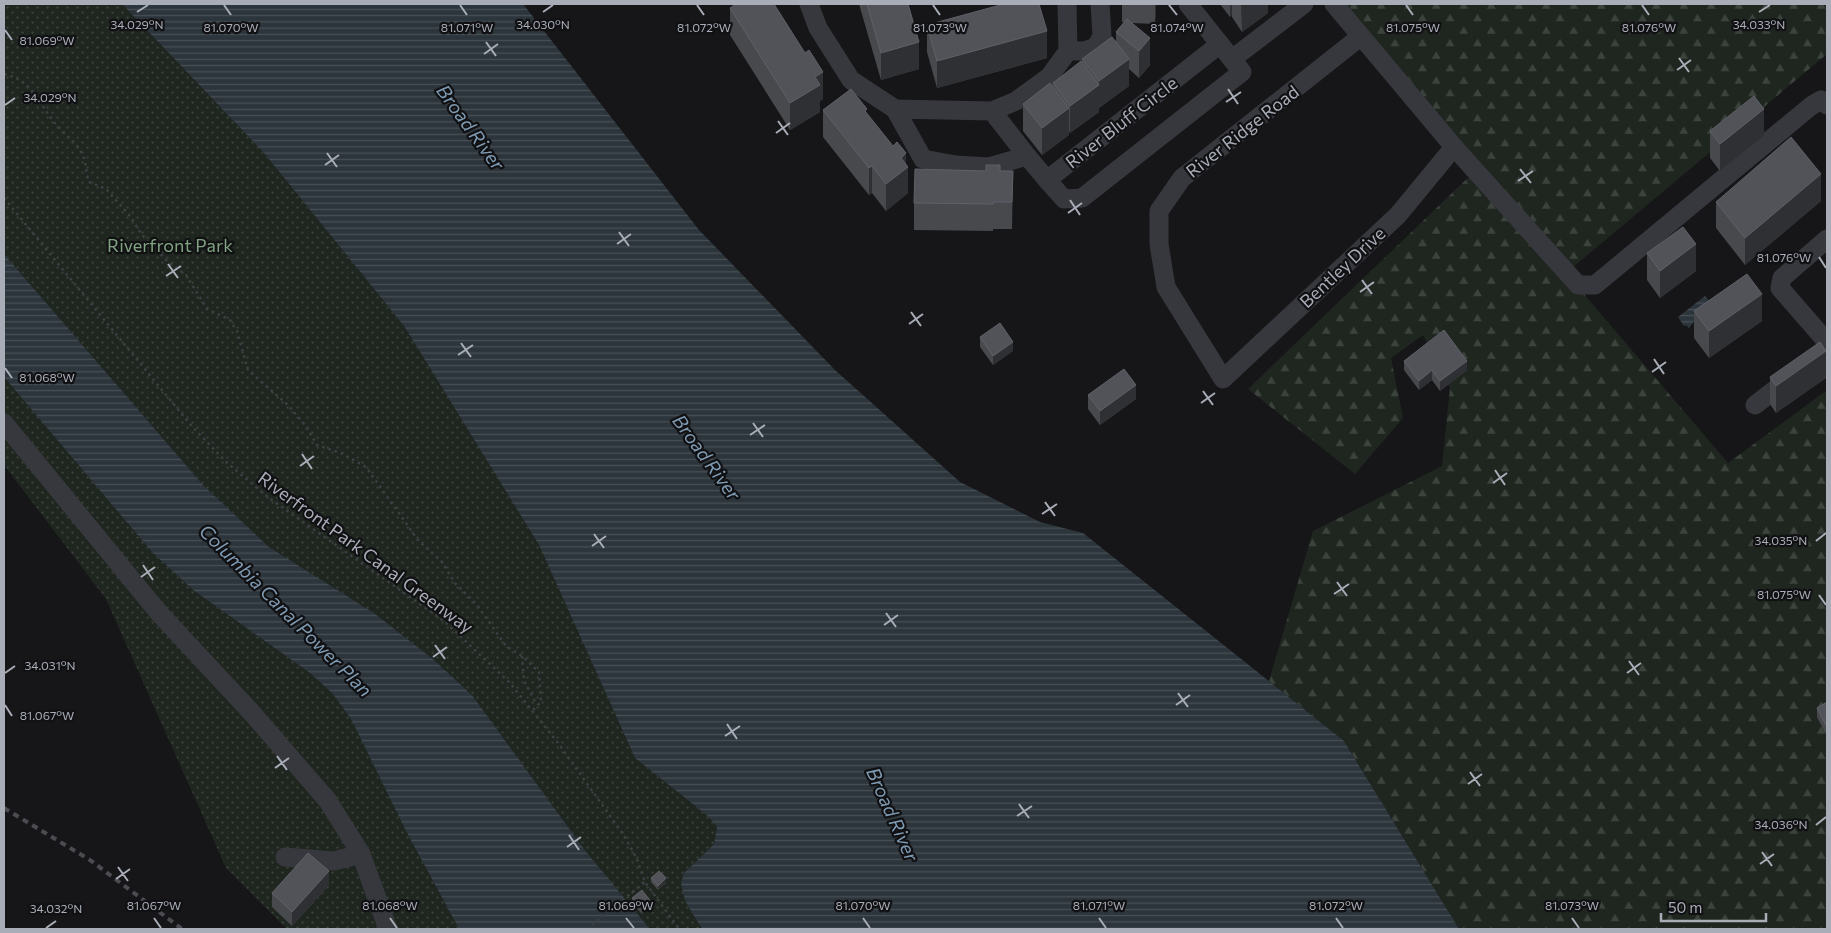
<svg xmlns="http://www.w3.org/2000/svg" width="1831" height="933" viewBox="0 0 1831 933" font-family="Commissioner,sans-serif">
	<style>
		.forest { fill: url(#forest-firs) }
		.park { fill: url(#park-dots) }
		.water { fill: url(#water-rules) }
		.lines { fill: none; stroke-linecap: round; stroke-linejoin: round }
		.path { stroke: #3d3f44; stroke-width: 2.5; stroke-dasharray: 2.5 4; stroke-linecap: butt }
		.minor { stroke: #37383d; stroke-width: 19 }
		.rail { stroke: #4a4c52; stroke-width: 4; stroke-dasharray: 6 5; stroke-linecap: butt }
		.wall { fill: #47494d }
		.shaded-wall { fill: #2f3033 }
		.building { fill: #525359; stroke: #5f6168 }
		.ticks { fill: none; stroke: #a8adb8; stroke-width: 2 }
		.labels { text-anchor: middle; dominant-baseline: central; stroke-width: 4.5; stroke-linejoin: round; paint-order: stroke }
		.street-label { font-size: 18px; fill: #a8adb8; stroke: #111113 }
		.park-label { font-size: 18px; fill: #7fa381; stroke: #111113 }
		.water-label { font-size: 19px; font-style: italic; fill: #7f9bb3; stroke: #111113 }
		.ticks-label { font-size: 12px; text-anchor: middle; fill: #a8adb8; stroke: #111113; stroke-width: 4.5; stroke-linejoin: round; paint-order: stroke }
	</style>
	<defs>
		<pattern id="forest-firs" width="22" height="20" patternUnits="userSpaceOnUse" patternTransform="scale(1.25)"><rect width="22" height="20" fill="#1e261f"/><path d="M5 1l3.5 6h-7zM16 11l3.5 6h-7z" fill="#3c433d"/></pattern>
		<pattern id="park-dots" width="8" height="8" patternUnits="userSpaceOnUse" patternTransform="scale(1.25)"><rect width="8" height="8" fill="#1e261f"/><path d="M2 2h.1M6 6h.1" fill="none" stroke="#3c433d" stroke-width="1.8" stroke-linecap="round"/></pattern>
		<pattern id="water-rules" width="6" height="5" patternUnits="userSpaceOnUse" patternTransform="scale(1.25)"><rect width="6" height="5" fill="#2c353c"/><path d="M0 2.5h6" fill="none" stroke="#485056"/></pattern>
	</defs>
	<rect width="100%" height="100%" fill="#161618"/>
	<path class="forest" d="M1334 4H1827V54L1566 273 1728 463 1827 390V929H1459L1344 741 1269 681 1313 531 1442 466 1450 388 1423 335 1391 358 1403 418 1355 474 1248 389 1475 171Z"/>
	<g class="park">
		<path d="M4 4H122L264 153 404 326 539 545 635 758 709 817 717 827 714 844 684 873 685 901 702 929H650L628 904 597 929 587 853 472 695 433 659 374 613 269 547 204 486 4 254Z"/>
		<path d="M4 377 152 552 193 590 310 673 332 693 351 719 406 831 459 929H287L226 868 106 599 4 465Z"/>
	</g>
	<g class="water">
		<path d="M122 4H523L699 230 835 370 960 482 1040 522 1083 533 1344 741 1459 929H702L685 901 681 883 684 873 714 844 717 827 709 817 635 758 539 545 404 326 264 153Z"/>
		<path d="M4 254 204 486 269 547 374 613 433 659 472 695 587 853 650 929H459L406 831 351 719 332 693 310 673 193 590 152 552 4 377Z"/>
		<path d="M1705 296 1720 313 1699 315 1689 328 1686 325 1684 326 1678 317Z"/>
	</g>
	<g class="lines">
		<g class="path">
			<path d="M4 74C34 81 37 102 55 123 63 133 75 141 81 152 87 162 85 172 89 182L106 189 130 216 142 235 168 262 186 275 207 309 230 320 237 331 248 370 288 405 305 425 317 445 341 453 366 467 418 540 442 562 455 583 477 605 506 646 522 656 539 672 541 702 533 710"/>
			<path d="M4 198 190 424 225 461 269 498 444 621 509 682 558 743 623 834 636 857 645 882 679 929"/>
			<path d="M522 656 524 681 537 705"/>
			<path d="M587 929 645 882"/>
		</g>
		<g class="minor">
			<path d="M809 4 818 28 851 80 895 109"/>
			<path d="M1334 4 1454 147 1578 285H1595L1811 106 1821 100 1827 105"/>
			<path d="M1360 37 1182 178 1159 211V244L1166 287 1223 379 1398 215 1454 147"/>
			<path d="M1068 51H1084L1096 47 1102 36 1100 4"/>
			<path d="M1232 59 1304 4"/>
			<path d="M992 111 1027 156 989 167 956 165 923 159 895 109 992 111 1016 101 1049 77 1068 51 1067 4"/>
			<path d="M1027 156 1047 180 1220 44"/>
			<path d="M1047 180 1064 199 1082 198 1242 72 1188 4"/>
			<path d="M1827 239 1782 278 1780 288 1827 342"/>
			<path d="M1755 405 1790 378"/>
			<path d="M4 423 159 613 252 713 328 801 361 854 388 929"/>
			<path d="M285 857 334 861 361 854"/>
		</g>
		<path class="rail" d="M4 808 90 860 182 929"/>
	</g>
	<g class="wall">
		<path d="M859 4H908L919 69 881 80Z"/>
		<path d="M1122 4H1156L1155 24 1132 23 1150 65 1139 78 1129 69V86L1099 108V107V112L1070 133 1069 131V135L1042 155 1023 131V104L1053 87V83L1082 63V59L1116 43V32L1124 22H1122Z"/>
		<path d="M1220 4H1268V13L1242 32 1232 17V15L1230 17Z"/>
		<path d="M730 8 823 99 820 101V112L790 130 730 35Z"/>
		<path d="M927 25 1047 58 937 88 927 52Z"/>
		<path d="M823 110 867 114 906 164 908 193 886 211 872 193 869 195 823 137Z"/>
		<path d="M1710 131 1764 136 1720 171 1710 158Z"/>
		<path d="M986 171H1013L1012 229H993V231L914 230V203Z"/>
		<path d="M1821 201 1745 265 1716 228V202Z"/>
		<path d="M1647 253 1696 271 1660 298 1647 280Z"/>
		<path d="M1694 311 1762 321 1709 358 1694 338Z"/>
		<path d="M980 337 1013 351 993 365 980 347Z"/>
		<path d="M1404 361 1467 370 1440 391 1432 380 1419 390 1404 370Z"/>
		<path d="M1770 377 1826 378 1776 413 1770 404Z"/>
		<path d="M1088 395 1136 399 1100 425 1088 409Z"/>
		<path d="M1827 702V736L1817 717V708Z"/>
		<path d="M651 878 666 883 658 890 651 882Z"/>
		<path d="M329 885 292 926 272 907V893Z"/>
		<path d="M632 898 651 906 642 914 632 903Z"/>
	</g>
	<g class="shaded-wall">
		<path d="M1155 4H1156L1155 24Z"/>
		<path d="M1230 4H1232V15L1230 17Z"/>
		<path d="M1241 4H1268V13L1242 32Z"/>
		<path d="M1047 31V58L937 88V61Z"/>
		<path d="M1150 38V65L1139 78V51Z"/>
		<path d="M919 42V69L881 80V53Z"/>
		<path d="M1129 59V86L1099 108V81Z"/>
		<path d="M823 72V99L820 101V112L790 130V103L815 77Z"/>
		<path d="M1099 85V112L1070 133V106Z"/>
		<path d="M1069 108V135L1042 155V128Z"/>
		<path d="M1764 109V136L1720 171V144Z"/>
		<path d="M906 153V168L908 167V193L886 211V184L901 158Z"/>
		<path d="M872 166V193L869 195V168Z"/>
		<path d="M1821 174V201L1745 265V238Z"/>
		<path d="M1696 244V271L1660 298V271Z"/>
		<path d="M1762 294V321L1709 358V331Z"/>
		<path d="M1013 342V351L993 365V356Z"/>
		<path d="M1826 351V378L1776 413V386Z"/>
		<path d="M1467 361V370L1440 391V381Z"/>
		<path d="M1432 370V380L1419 390V381Z"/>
		<path d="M1136 385V399L1100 425V411Z"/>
		<path d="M329 871V885L292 926V912Z"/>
		<path d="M666 878V883L658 890V886Z"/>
		<path d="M651 902V906L642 914V909Z"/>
	</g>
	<g class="building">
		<path d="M736 4H774L805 53 809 50 823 72 815 77 820 85 790 103 730 8Z"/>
		<path d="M867 4H908L919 42 881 53Z"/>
		<path d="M1004 4H1039L1047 31 937 61 927 25Z"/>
		<path d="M1127 19 1150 38 1139 51 1116 32Z"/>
		<path d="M1112 37 1129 59 1099 81 1082 59Z"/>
		<path d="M1081 61 1099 85 1070 106 1053 83Z"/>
		<path d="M1050 83 1069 108 1042 128 1023 104Z"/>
		<path d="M851 89 867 109 865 111 893 146 897 142 906 153 901 158 908 167 886 184 872 166 869 168 823 110Z"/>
		<path d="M1754 96 1764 109 1720 144 1710 131Z"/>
		<path d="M1791 137 1821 174 1745 238 1716 202Z"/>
		<path d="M986 165H1000V171H1013L1012 202H993V204L914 203 915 169 986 171Z"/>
		<path d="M1683 227 1696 244 1660 271 1647 253Z"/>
		<path d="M1747 274 1762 294 1709 331 1694 311Z"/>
		<path d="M1000 323 1013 342 993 356 980 337Z"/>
		<path d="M1444 330 1467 361 1440 381 1432 370 1419 381 1404 361Z"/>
		<path d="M1820 342 1826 351 1776 386 1770 377Z"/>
		<path d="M1124 369 1136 385 1100 411 1088 395Z"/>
		<path d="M1827 702V727L1817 708Z"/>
		<path d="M308 853 329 871 292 912 272 893Z"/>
		<path d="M659 871 666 878 658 886 651 878Z"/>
		<path d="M642 890 651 902 642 909 632 898Z"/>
	</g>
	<path class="ticks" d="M224 5 231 15M460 5 467 15M697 5 704 15M933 5 940 15M1169 5 1177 15M1406 5 1413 15M1642 5 1649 15M137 12 148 5M543 12 553 5M1759 12 1770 5M5 30 12 40M486 42 496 56M484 54 498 44M1679 58 1689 72M1677 70 1691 60M1228 89 1238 104M1226 102 1241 92M5 105 15 98M778 121 788 135M776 133 790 123M327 153 337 167M325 165 339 155M1520 169 1531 183M1518 181 1533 171M1070 200 1080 215M1068 213 1082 203M619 232 629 246M617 244 631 234M1819 257 1826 268M168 264 178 278M166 276 181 266M1362 280 1372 294M1360 292 1374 282M911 312 921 326M909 324 923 314M461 343 471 357M458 355 473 345M1654 359 1664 374M5 368 12 378M1652 372 1666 362M1203 391 1213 405M1201 403 1215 393M753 423 763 437M750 435 765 425M302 454 312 469M300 466 314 456M1495 470 1505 485M1493 483 1507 473M1045 502 1055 516M1042 514 1057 504M594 534 604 548M1816 541 1826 533M592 546 606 536M143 565 153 580M141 577 155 567M1337 582 1347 596M1334 594 1349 584M1819 595 1826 605M886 613 896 627M884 625 898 615M435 645 445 659M433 657 447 647M1629 661 1639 675M5 673 15 666M1627 673 1641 663M1178 693 1188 707M5 705 12 716M1176 705 1190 695M727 724 737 739M725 736 740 726M277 756 287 770M275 768 289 758M1470 772 1480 786M1468 784 1482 774M1019 804 1029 818M1017 816 1032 806M1816 825 1826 817M569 835 579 850M567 847 581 837M1762 852 1772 866M1760 864 1774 854M118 867 128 881M116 879 130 869M154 918 161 928M390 918 397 928M626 918 634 928M863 918 870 928M1099 918 1106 928M1336 918 1343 928M1572 918 1579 928M46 928 56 921"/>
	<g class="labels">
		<g class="street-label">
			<text transform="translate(1121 122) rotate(-38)">River Bluff Circle</text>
			<text transform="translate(1242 131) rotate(-38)">River Ridge Road</text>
			<text transform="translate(1342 267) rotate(-43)">Bentley Drive</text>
			<text transform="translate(366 552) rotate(36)">Riverfront Park Canal Greenway</text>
		</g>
		<g class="park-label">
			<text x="170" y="245">Riverfront Park</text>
		</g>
		<g class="water-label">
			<text transform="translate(471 127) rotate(54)">Broad River</text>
			<text transform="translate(707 457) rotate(54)">Broad River</text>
			<text transform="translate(286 610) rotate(45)">Columbia Canal Power Plan</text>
			<text transform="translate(893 814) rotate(66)">Broad River</text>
		</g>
	</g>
	<g class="ticks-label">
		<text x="543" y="29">34.030°N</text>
		<text x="1759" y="29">34.033°N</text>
		<text x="137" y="29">34.029°N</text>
		<text x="231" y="32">81.070°W</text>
		<text x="467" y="32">81.071°W</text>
		<text x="704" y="32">81.072°W</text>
		<text x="940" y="32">81.073°W</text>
		<text x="1177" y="32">81.074°W</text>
		<text x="1413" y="32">81.075°W</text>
		<text x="1649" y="32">81.076°W</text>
		<text x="47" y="45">81.069°W</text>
		<text x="50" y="102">34.029°N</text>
		<text x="1784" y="262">81.076°W</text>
		<text x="47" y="382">81.068°W</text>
		<text x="1781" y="545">34.035°N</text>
		<text x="1784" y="599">81.075°W</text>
		<text x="50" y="670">34.031°N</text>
		<text x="47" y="720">81.067°W</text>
		<text x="1781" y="829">34.036°N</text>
		<text x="154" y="910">81.067°W</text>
		<text x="390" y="910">81.068°W</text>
		<text x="626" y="910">81.069°W</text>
		<text x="863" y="910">81.070°W</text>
		<text x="1099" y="910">81.071°W</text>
		<text x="1336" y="910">81.072°W</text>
		<text x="1572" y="910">81.073°W</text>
		<text x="56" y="913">34.032°N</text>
	</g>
	<rect width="1831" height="933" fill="none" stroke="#a8adb8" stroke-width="10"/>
	<path d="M1661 913v8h105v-8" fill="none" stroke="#a8adb8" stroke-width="2.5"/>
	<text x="1668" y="913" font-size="15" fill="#a8adb8" stroke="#111113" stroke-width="4" paint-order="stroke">50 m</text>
</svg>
